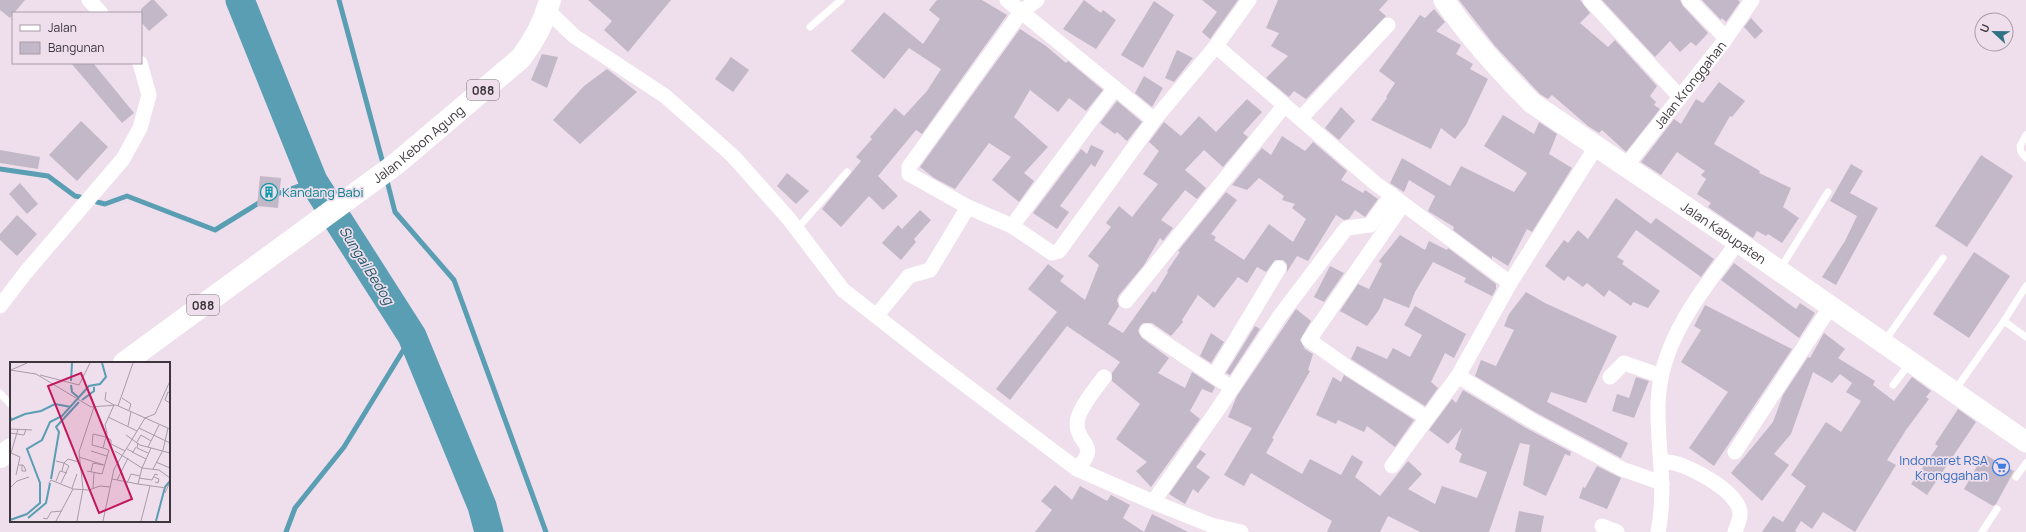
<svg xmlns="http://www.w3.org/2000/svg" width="2026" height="532" viewBox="0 0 2026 532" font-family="Manrope,sans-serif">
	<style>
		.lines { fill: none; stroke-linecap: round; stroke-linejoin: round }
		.stream { stroke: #5a9eb3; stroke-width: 5 }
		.river { stroke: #5a9eb3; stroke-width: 29 }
		.building { fill: #c2b8c8 }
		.lane { stroke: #fff; stroke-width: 7 }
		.street { stroke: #fff; stroke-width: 15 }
		.secondary { stroke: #fff; stroke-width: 21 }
		.primary { stroke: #fff; stroke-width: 22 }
		.labels { text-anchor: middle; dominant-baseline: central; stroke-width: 3.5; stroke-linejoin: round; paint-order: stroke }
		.shield { fill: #efdfed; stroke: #726971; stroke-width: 1 }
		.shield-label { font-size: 12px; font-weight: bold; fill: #3d363c }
		.street-label { font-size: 13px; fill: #3d363c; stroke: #efdfed }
		.culture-label { font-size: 13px; fill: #0d838f; stroke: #efdfed; text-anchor: start }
		.shop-label { font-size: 13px; fill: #366cbe; stroke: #efdfed; text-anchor: end }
		.water-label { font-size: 14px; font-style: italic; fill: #1d5666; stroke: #efdfed }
		.inset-river { fill: none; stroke: #5a9eb3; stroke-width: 2 }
		.inset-road { fill: none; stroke: #a89ba6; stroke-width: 1 }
		.view { fill: #c2185b; fill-opacity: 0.15; stroke: #c2185b; stroke-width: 2 }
		.inset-edge { fill: none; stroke: #3d363c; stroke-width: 2 }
	</style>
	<rect width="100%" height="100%" fill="#efdfed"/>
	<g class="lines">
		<g class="stream">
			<path d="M339 0 384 167"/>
			<path d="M0 169 48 176 75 196 80 197"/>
			<path d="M386 177 395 212 454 280 546 532"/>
			<path d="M274 195 313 181"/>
			<path d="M97 202 105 204 127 196 215 230 262 201"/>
			<path d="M286 532 295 508 344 447 412 336"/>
		</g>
		<path class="river" d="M240 0 313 181 412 336 482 506 489 532"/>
	</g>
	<g class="building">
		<path d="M0 0H25L10 18 0 10Z"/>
		<path d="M151 0H154L168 15 149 31 141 22V9Z"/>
		<path d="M588 0H671L628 52 604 30 612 21Z"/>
		<path d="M937 0H982L1007 15 922 134 916 130 878 176 898 196 883 210 869 196 841 227 822 209 861 161 856 157 872 139 870 137 895 108 904 116 927 91 941 69 909 48 884 79 851 51 884 12 923 44 940 19 929 10Z"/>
		<path d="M1084 0 1101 13 1103 10 1116 20 1096 49 1063 29Z"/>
		<path d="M1202 0H1238L1210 39 1202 32 1217 12Z"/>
		<path d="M1278 0H1388L1379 10 1386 16 1306 99 1294 91 1289 97 1266 78 1288 56 1271 46 1279 33 1266 28Z"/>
		<path d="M1459 0H1580L1590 13 1580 23 1608 47 1615 40 1657 86 1650 96 1656 102 1654 105 1660 109 1626 152 1602 130 1599 133 1588 126 1552 95 1548 99 1540 94 1495 46Z"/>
		<path d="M1602 0H1680L1683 6 1708 33 1696 46 1691 42 1680 52 1670 41 1655 57Z"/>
		<path d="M1702 0H1738L1740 2 1726 22 1722 18 1721 20Z"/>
		<path d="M1154 1 1174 15 1143 68 1121 55Z"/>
		<path d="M1434 9 1445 22 1436 31 1461 45 1456 54 1473 64 1470 69 1488 79 1466 125 1455 139 1441 128 1431 149 1371 120 1387 98 1386 97 1395 83 1379 71 1420 15 1425 18Z"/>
		<path d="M1751 18 1763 31 1755 39 1744 27Z"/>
		<path d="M1020 29 1046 46 1066 63 1068 61 1103 90 1086 111 1069 98 1058 112 1030 90 1014 117 1048 147 1024 173 1034 181 1019 202 992 180 1011 157 989 143 955 189 934 178 920 167Z"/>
		<path d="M1177 50 1193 58 1174 82 1165 78Z"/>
		<path d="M542 54 558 57 547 88 531 80Z"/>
		<path d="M731 57 749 70 733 92 715 79Z"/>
		<path d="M71 63H93L134 113 122 123Z"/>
		<path d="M607 69 637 92 580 144 553 120 584 86Z"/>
		<path d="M1144 76 1163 88 1152 107 1135 93Z"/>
		<path d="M1719 82 1745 101 1732 117 1730 116 1714 144 1760 171 1759 173 1791 188 1783 207 1799 218 1782 243 1768 234 1766 236 1757 231 1753 238 1708 207 1711 203 1697 194 1706 179 1701 175 1705 171 1677 152 1661 175 1641 162 1674 119 1681 124 1696 99 1703 103Z"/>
		<path d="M1247 99 1262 112 1243 133 1248 137 1223 167 1204 150 1185 170 1206 188 1197 199 1185 190 1161 220 1173 228 1163 241 1160 238 1144 265 1119 295 1117 300 1119 306 1108 324 1123 333 1153 291 1155 293 1168 272 1167 271 1180 252 1178 251 1226 192 1237 200 1211 234 1216 237 1214 240 1244 260 1269 224 1293 242 1306 219 1292 208 1295 204 1282 200 1284 196 1259 178 1247 190 1232 185 1262 148 1271 155 1282 136 1305 151 1313 142 1347 171 1341 180 1363 193 1365 190 1378 199 1365 217 1355 210 1349 219 1344 220 1336 215 1308 261 1297 256 1282 280 1287 272V264L1283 260H1275L1266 272 1257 267 1247 283 1238 277 1214 308 1198 295 1182 320 1183 322 1171 336 1152 323H1143L1140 326 1138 331 1142 338 1169 358 1158 373 1185 388 1192 372 1215 387 1212 393 1202 389 1190 411 1200 419 1151 487 1136 471 1147 462 1116 439 1140 404 1112 381V373L1120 362 1067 326 1010 400 996 389 1057 312 1028 289 1048 264 1064 276 1060 281 1085 300 1099 265 1088 256 1111 227 1106 223 1119 206 1132 217 1158 184 1143 174 1159 151 1149 142 1164 122 1181 136 1199 116 1216 132Z"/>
		<path d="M1117 101 1142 122 1127 141 1117 132 1115 134 1100 123Z"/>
		<path d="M1341 107 1355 121 1339 140 1325 128Z"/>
		<path d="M1503 115 1534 134 1539 122 1557 134 1549 154 1572 168 1532 232 1527 229 1508 266 1492 256V259L1453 230 1454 227 1428 211 1435 196 1409 180 1404 192 1390 183 1402 158 1450 186 1461 166 1514 192 1527 173 1484 146Z"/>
		<path d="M81 121 108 147 77 181 49 155Z"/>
		<path d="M1091 145 1104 151 1095 167 1091 164 1060 206 1069 212 1057 229 1033 213 1081 149 1087 154Z"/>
		<path d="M0 150 40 157 38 169 0 163Z"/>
		<path d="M1981 155 2013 176 1967 247 1935 226Z"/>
		<path d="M1851 164 1863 171 1850 193 1878 208 1836 285 1822 277 1845 241 1857 216 1830 201Z"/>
		<path d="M787 173 809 191 796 204 777 186Z"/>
		<path d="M260 176 281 178 278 208 257 206Z"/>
		<path d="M20 183 38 204 27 214 9 194Z"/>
		<path d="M1616 198 1651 224 1656 218 1714 259 1701 277 1636 230 1617 257 1624 261 1622 264 1660 291 1648 308 1633 302 1631 306 1609 290 1604 297 1587 283 1583 287 1568 276 1564 281 1545 266 1564 240 1568 243 1578 230 1588 239Z"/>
		<path d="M920 210 931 220 914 239 916 242 901 260 882 243 898 225 902 229Z"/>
		<path d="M17 215 37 234 17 256 0 240V234Z"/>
		<path d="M1400 235 1425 250 1429 241 1447 250 1448 248 1496 284V289L1492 296 1464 282 1466 278 1433 262 1415 292 1409 308 1384 298 1379 310 1367 326 1340 311 1358 284 1369 289 1382 264 1379 261Z"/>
		<path d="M1974 252 2010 276 1969 338 1933 314Z"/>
		<path d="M1734 263 1796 309 1800 303 1815 313 1799 338 1721 280Z"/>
		<path d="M1330 266 1344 273 1324 302 1314 297Z"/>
		<path d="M1526 292 1545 303 1617 336 1586 403 1551 392 1547 402 1628 443 1621 458 1535 412 1475 376 1481 360 1496 366 1514 330 1504 326 1509 314Z"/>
		<path d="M1705 305 1792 349 1714 466 1689 448 1728 392 1681 362 1701 330 1694 326Z"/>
		<path d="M1415 306 1466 334 1454 358 1445 353 1431 382 1438 388 1425 406 1351 359 1357 346 1387 359 1393 348 1410 357 1422 335 1404 325Z"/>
		<path d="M1296 309 1311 321 1300 340 1305 349 1313 354 1308 370 1310 371 1272 438 1274 439 1266 453 1302 474 1310 459 1341 475 1352 455 1363 462 1355 477 1380 496 1408 461 1422 474 1408 489 1435 504 1442 486 1477 498 1487 472 1459 462 1462 454 1455 449 1462 428 1448 444 1429 430 1452 399 1456 403 1463 390 1526 428 1571 452 1570 456 1565 454 1546 496 1523 485 1530 445 1520 443 1489 532H1420L1388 516 1380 532H1327L1332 521 1251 473 1244 486 1224 475 1252 428 1228 417 1237 396Z"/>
		<path d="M1255 326 1260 329 1230 375 1226 373Z"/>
		<path d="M1211 333 1224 342 1211 363 1200 356Z"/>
		<path d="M1824 333 1845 349 1838 358 1875 381 1873 385 1894 401 1912 377 1931 391 1926 397 1929 399 1906 430 1887 460 1896 465 1855 532 1823 512 1812 529 1801 521 1795 531 1797 532H1762L1773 516 1783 522 1806 486 1791 475 1826 422 1841 432 1861 401 1846 392 1852 383 1840 374 1832 383 1813 372 1791 434 1774 454 1789 465 1762 501 1731 473 1773 422 1783 395 1808 357 1810 358Z"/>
		<path d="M1344 375 1414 420 1395 447 1367 426 1364 432 1338 420 1336 424 1316 415 1333 377 1341 382Z"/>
		<path d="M1636 377 1649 381 1634 418 1612 411 1617 394 1629 398Z"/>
		<path d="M1958 409 1976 422 1927 495 1911 484 1938 446 1935 444Z"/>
		<path d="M1200 450 1206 454 1196 467 1210 477 1198 493 1193 489 1185 504 1169 494Z"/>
		<path d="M1984 454 2014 471 1996 504 1993 506 1964 489Z"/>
		<path d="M1597 466 1621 478 1607 509 1579 498 1583 487 1585 488Z"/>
		<path d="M1055 485 1072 500 1080 486 1107 501 1111 495 1130 505 1123 518 1144 532 1152 514 1188 532H1035L1052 510 1041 501Z"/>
		<path d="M1519 511 1544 516 1541 532H1515Z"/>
	</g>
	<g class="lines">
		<g class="lane">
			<path d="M810 27 841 0"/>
			<path d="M2026 135 2020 146 2021 152 2026 158"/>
			<path d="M797 229 847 172"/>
			<path d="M1780 269 1828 192"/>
			<path d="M2004 321 2026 337"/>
			<path d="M1884 342 1943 258"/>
			<path d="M1893 385 1910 363"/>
			<path d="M1955 390 2004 321 2026 286"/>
			<path d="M0 393 11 405"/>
			<path d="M2016 477 2026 463"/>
			<path d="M1982 532 1997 509"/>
		</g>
		<g class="street">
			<path d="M89 0 101 13"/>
			<path d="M1007 0 1154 120 1216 46 1375 183 1510 283 1458 376 1392 466"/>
			<path d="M1037 0 1021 12 909 167V174L968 207 1012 226 1052 253 1059 251 1154 120"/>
			<path d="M1590 0 1679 96"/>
			<path d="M1689 0 1726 38"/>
			<path d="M547 10 574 36 665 96 733 156 789 219 843 290 931 359 1077 469 1153 502 1211 525 1241 532"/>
			<path d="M1216 46 1249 0"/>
			<path d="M1301 118 1388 25"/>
			<path id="s1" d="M1625 167 1722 44 1752 0"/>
			<path d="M1403 204 1309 340 1350 369 1426 417"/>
			<path d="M1012 226 1115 88"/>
			<path d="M1510 283 1596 147"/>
			<path d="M1126 301 1284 106"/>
			<path d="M0 306 26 272 123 159 140 128 149 95 140 63"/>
			<path d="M877 315 909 276 930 270 968 207"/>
			<path d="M1147 331 1223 382"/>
			<path d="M1214 376 1279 268"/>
			<path d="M1458 376 1531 420 1622 469 1662 483"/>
			<path d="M1610 377 1624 363 1661 376"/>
			<path d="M1735 452 1831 306"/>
			<path d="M1661 462C1665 462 1670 462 1674 463 1692 467 1741 493 1740 514 1740 520 1737 526 1735 532"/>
			<path d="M1077 469C1101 444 1077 445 1077 424 1077 410 1096 388 1104 377"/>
			<path d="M1153 502 1218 409 1279 317 1345 230 1347 228 1370 225 1392 195"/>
			<path d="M1602 526 1617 532"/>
			<path d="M1658 532C1667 488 1657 449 1658 405 1659 341 1702 291 1738 242"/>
		</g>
		<path class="secondary" id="s2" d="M1444 0C1470 38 1500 71 1532 103L1738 242 2026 442"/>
		<g class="primary">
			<path id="s3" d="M124 363 396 164 521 58C533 42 545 20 550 0"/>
			<path d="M0 457 11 449"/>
		</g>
	</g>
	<defs>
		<g id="building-ring" transform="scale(0.9)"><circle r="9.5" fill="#efdfed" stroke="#0f9aa8" stroke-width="1.5"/><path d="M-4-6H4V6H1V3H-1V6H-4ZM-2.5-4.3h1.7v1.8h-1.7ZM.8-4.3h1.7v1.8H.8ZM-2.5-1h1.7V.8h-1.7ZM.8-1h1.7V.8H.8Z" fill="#0f9aa8"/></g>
		<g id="supermarket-ring" transform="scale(0.9)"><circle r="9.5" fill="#efdfed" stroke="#3f7fe0" stroke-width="1.5"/><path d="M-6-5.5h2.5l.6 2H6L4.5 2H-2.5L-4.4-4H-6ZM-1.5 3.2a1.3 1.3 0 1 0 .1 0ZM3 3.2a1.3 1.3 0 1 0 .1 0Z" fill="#3f7fe0"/></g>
	</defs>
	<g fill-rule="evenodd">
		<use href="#building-ring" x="269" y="192"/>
		<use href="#supermarket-ring" x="2001" y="467"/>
	</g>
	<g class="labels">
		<g class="shield">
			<rect x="467" y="80" width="32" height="20" rx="3"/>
			<rect x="187" y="295" width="32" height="20" rx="3"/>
		</g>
		<g class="shield-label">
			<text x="483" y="90">088</text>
			<text x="203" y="305">088</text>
		</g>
		<g class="street-label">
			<text stroke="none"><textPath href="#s1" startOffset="105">Jalan Kronggahan</textPath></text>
			<text stroke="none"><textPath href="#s3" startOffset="367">Jalan Kebon Agung</textPath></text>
			<text stroke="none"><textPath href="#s2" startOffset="367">Jalan Kabupaten</textPath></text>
		</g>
		<g class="culture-label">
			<text x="282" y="192">Kandang Babi</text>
		</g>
		<g class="shop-label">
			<text x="1988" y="460">Indomaret RSA<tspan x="1988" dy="15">Kronggahan</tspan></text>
		</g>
		<g class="water-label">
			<text transform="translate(367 265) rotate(58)">Sungai Bedog</text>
		</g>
	</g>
	<g transform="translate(10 362)">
		<rect width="160" height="160" fill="#efdfed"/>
		<path class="inset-river" d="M61 19 62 1M61 23 62 30 68 35M72 38 84 29V25M0 54 1 58 15 52 31 49 45 42 61 45M41 117 49 70 46 65 69 40M18 156 36 141 40 121M0 158 17 152 30 141V121L17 87 32 78 40 60 52 54 79 24 90 22 96 15 92 1M146 159 155 125 160 119"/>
		<path class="inset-road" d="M0 8 26 12 81 45 106 43 160 67M1 8 17 1M30 13 69 23 80 1M96 30 95 38 104 43M160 31 158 30 155 38 160 41M112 36 121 42 119 48M108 44 123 1M98 55 127 69M118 64 121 50M129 66 160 81M0 67 22 68M0 71 14 73 16 67M116 73 130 83 160 91M127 80 131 73 141 79M128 81 127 86 138 91M138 85 149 63M93 86 82 83 83 72 96 75 101 78V82L115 89M141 86 132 106 149 108 160 116M117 87 123 90 126 85M81 89 97 94M122 90 136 97M69 95 94 103M46 99 54 101 58 97 69 100M146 100 160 106M9 103H13L14 104 16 109H12V103M143 107 153 88 158 66M77 109 92 112 99 88 93 86 97 71 95 63 104 43M81 110 83 101 93 103M6 113 10 95 1 91 8 67M144 115 149 117 148 121 145 120M129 116 142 118 145 112 148 113M102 117 128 122 132 106 105 89M107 118 118 96M46 119 50 109 57 111M39 121 41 118 63 127M51 121 59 104 54 101 52 109M117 121 121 112 130 114M128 122 156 126M0 126 7 119 19 115M62 126 67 112M83 127 84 111M155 131 160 120M33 156 37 157 41 150 52 149M46 159 63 127 79 128 90 124 100 125M67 159 73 127 69 90 84 45M93 159 104 107 135 56 145 52 160 19M131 159 140 124"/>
		<path class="view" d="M71 11 122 137 89 151 38 24Z"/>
		<rect width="160" height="160" class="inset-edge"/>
	</g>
	<rect x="12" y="12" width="130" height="52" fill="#efdfed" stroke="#a89ba6"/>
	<rect x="20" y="25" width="20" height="6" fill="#ffffff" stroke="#a89ba6"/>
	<text x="48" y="32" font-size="12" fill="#3d363c">Jalan</text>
	<rect x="20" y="42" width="20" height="12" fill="#c2b8c8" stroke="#a89ba6"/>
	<text x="48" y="52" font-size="12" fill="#3d363c">Bangunan</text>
	<g transform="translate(1994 32) rotate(292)"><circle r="19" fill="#efdfed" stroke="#a89ba6"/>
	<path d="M0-3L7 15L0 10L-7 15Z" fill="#307285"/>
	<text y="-6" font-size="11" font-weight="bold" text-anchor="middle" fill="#3d363c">U</text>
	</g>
</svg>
